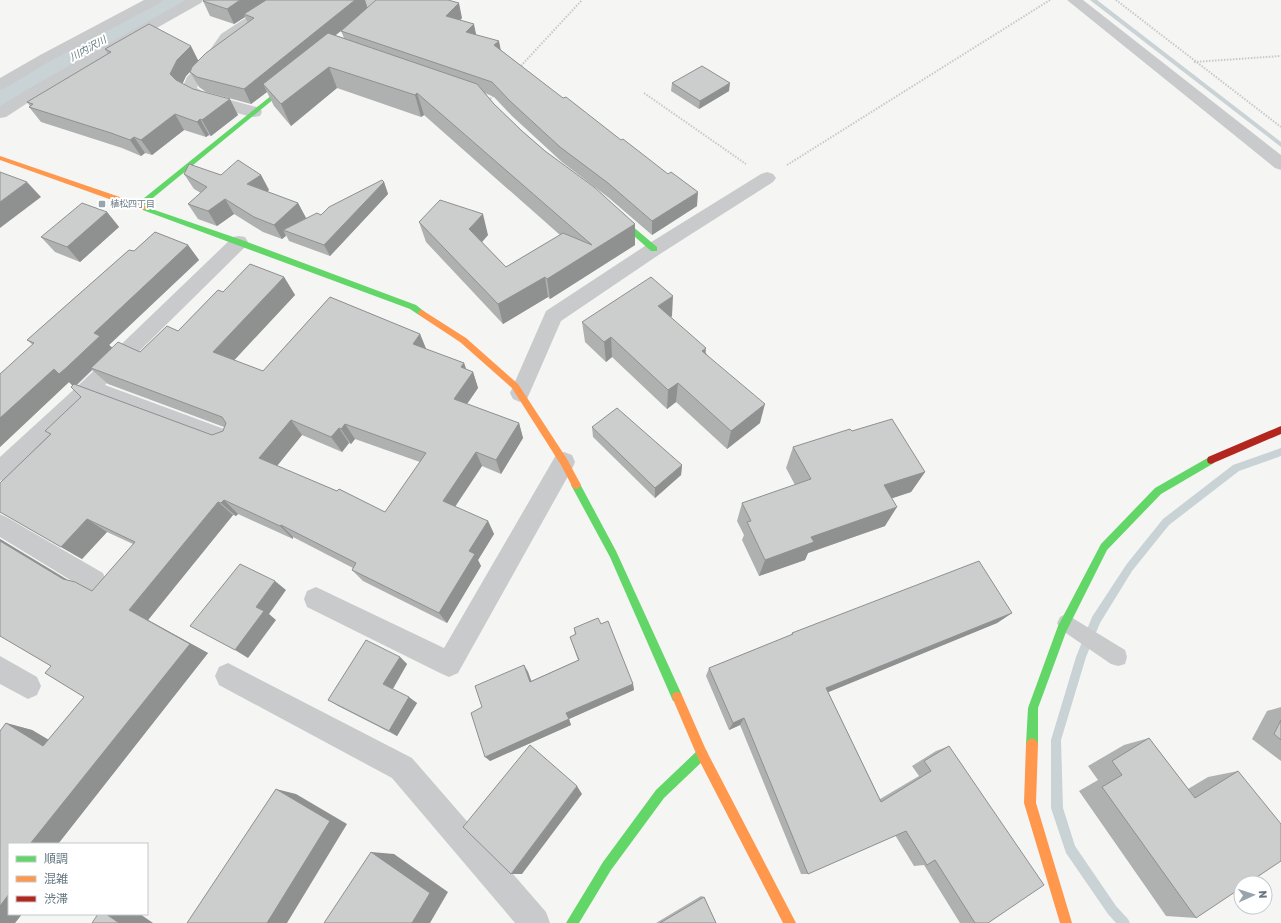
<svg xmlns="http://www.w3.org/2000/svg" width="1281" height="923" font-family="Rubik,'Noto Sans JP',sans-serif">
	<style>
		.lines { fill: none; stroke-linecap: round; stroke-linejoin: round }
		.stream { fill: #c9d2d4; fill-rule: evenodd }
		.river { fill: #c9d2d4; fill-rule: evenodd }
		.path { stroke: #c7c8c9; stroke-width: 2; stroke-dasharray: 1.5 1.5; stroke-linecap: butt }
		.lane { fill: #c9cacb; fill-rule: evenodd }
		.street { fill: #c9cacb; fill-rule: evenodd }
		.fast { fill: #63d668; fill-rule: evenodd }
		.slow { fill: #ff974d; fill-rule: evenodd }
		.jam { fill: #b3261e; fill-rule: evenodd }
		.wall { fill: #afb1b1; fill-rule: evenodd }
		.shaded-wall { fill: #8f9090 }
		.building { fill: #cccece; stroke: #8f9090; fill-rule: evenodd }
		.poi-dot { fill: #98a4ab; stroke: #fff; stroke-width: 1.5 }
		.labels { text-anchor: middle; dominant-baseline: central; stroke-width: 4; stroke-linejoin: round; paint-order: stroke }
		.far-poi-label { font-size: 9px; fill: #667883; stroke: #fff; text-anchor: start }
		.far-water-label { font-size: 10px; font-style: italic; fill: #62797f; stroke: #fff }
	</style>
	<rect width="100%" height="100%" fill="#f5f5f4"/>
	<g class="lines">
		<!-- stream -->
		<g class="stream">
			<polygon points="1090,0 1097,0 1281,142 1281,147"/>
			<polygon points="1281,448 1281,456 1239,471 1169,525 1132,571 1100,623 1086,657 1061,740 1063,808 1075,846 1116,906 1128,919 1130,923 1116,923 1108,914 1066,853 1051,808 1051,740 1076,657 1092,617 1126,565 1163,519 1233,465"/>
		</g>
		<!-- river -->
		<polygon class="river" points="150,0 193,0 188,7 108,51 14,105 0,109 0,81"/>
		<!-- path -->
		<g class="path">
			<polyline points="1116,0 1281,127"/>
			<polyline points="1194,62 1281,56"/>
			<polyline points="519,68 582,0"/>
			<polyline points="644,93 746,164"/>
			<polyline points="488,101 495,94"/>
			<polyline points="787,165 1050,0"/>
		</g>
		<!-- lane -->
		<polygon class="lane" points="1066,614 1125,650 1127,657 1125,664 1118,666 1111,664 1060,629 1057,623 1060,617"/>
		<!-- street -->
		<g class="street">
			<polygon points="144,0 162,0 160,3 52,60 5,88 0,90 0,78 42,54"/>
			<polygon points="186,0 203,0 201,3 52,87 6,117 0,118 0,106 42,81"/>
			<path d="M273 0H290L288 3 231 40 214 66 199 81 197 88 205 93 260 108 262 112 260 116 254 117 248 116C232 111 191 104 181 90L187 77 203 60 221 34Z"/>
			<polygon points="350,0 374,0 386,3 388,6 386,9 381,10 352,3"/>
			<polygon points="1067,0 1083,0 1281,155 1281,170 1275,168"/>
			<polygon points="767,172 773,174 776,178 773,182 660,254 561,321 527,399 520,402 513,399 510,393 546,311 648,244 761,174"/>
			<polygon points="239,236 245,237 248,242 245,247 105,385 235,433 238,439 235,445 227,448 92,398 8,478 0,481 0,457 82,382 233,237"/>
			<polygon points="564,452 572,455 575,462 572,469 458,673 449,677 440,673 307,607 304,599 307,591 316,587 444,648 556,455"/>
			<polygon points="0,514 8,518 103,573 106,581 103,589 94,592 85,589 0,537"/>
			<polygon points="0,656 37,677 41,686 37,695 28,699 0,684"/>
			<polygon points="228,663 412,758 546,912 550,923 515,923 392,778 219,685 215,676 219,667"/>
		</g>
		<!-- fast -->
		<g class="fast">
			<polygon points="292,79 297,80 143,206 242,240 416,305 426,313 425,315 419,315 410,309 140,209 134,209 133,207"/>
			<polygon points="612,209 657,247 657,251 651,251 609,214 609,210"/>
			<polygon points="1211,456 1214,457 1215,460 1214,463 1161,494 1107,550 1066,632 1038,708 1038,744 1036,748 1032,750 1028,748 1026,744 1028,708 1058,626 1101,544 1155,488"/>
			<polygon points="576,481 579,482 616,551 681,693 682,697 681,701 677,702 673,701 610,557 571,485 573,482"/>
			<polygon points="702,748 706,750 708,754 706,758 664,798 611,870 579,923 566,923 603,862 656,790 698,750"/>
		</g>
		<!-- slow -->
		<g class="slow">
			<polygon points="0,156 146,206 147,208 143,210 140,210 0,160"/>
			<polygon points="422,310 466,338 518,384 567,459 581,485 579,488 576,489 573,488 561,465 512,388 460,342 419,315 418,313 419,311"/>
			<polygon points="677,692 681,693 706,750 796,923 783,923 698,758 672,697 673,693"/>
			<polygon points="1032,738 1036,740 1038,744 1036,803 1072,923 1060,923 1024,803 1026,744 1028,740"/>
		</g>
		<!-- jam -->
		<polygon class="jam" points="1281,426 1281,434 1211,464 1208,463 1207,460 1208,457"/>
	</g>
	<!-- wall -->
	<g class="wall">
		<path d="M203 1 367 7 462 18 460 20 477 35 501 50 697 206 652 235 609 198 562 162 512 116 494 97 485 93 494 104 522 131 545 151 635 224V245L550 299 548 297 503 324 426 242 419 222 488 235 482 242 506 267 560 235 424 115 421 117 337 88 291 126 274 106 267 92 251 104 206 92 199 87 190 72 191 71 186 76 182 84 238 115 211 136 209 135 206 137 184 130 152 155 145 153 141 156 122 148 41 122 29 107 30 106 27 102 108 54 105 49 199 60 248 23 245 17 234 24 210 16ZM341 31 344 38 335 35Z"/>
		<polygon points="672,83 729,91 699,109 671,91"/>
		<polygon points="184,174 221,175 261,175 269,190 267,192 298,203 306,218 321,215 384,182 388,194 330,256 289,241 286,235 282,239 263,232 234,214 217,226 198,219 188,204 201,193 194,189"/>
		<polygon points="107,212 119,227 80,262 55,252 41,237"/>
		<path d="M155 232 188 245 199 260 109 345 112 348 118 342 140 352 167 326 178 331 218 290 223 292 250 264 284 277 295 295 234 360 263 371 330 297 420 334 426 349 464 363 466 369 473 372 478 388 467 404 519 423 523 438 501 474 482 466 455 507 488 521 494 534 478 560 481 566 447 623 363 581 352 570 353 568 293 537V539L238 514 236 516 233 515 148 620 208 653 58 844H9V914H22L15 923H0V731L6 723 32 730 48 740 84 697 45 673 51 666 0 636V539L68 580 75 582 93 591 133 544 107 532 82 559 0 512V483L50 434 45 431 81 397 71 387 73 386 69 382 0 447V374L33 345 27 340 129 250 134 251ZM92 370 108 384 224 427 223 431 212 435 77 385ZM302 435 342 452 349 443 351 444 355 439 420 462 385 512 339 489 337 491 277 466Z"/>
		<polygon points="672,316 671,317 706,353 760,423 727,449 676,402 667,409 612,357 606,362 585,342 582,322"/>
		<polygon points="592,427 682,465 681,475 655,498 593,437"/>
		<polygon points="852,431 925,472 911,492 892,498 885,526 808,553 805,560 759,576 742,540 744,535 737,521 742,503 795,485 786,468 793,447"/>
		<polygon points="1012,613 997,623 828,692 880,799 919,776 912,766 936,751 949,746 988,923 960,923 924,865 914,866 895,835 808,874 801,874 740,725 729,730 706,676 709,668 791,635 792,633"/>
		<polygon points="601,624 633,684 634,690 569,719 571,725 490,761 482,707 524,665 528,672 531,681 578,660 570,637 575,635 574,628"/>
		<polygon points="400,657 407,664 393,689 417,703 397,736 338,706 328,700"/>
		<polygon points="1281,707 1281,761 1252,739 1267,711"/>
		<polygon points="1149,738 1188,789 1208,777 1238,771 1196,918 1166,916 1079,791 1098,780 1088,766 1124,745"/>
		<polygon points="701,896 704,897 716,923 656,923"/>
	</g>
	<!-- shaded-wall -->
	<g class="shaded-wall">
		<polygon points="240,0 270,0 244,14 245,17 234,24 227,9"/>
		<polygon points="355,0 365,0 368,9 268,90 263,84 267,92 251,104 244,89"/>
		<polygon points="459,3 462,18 449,31 446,16"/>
		<polygon points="474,24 477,39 466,32"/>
		<polygon points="499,41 502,56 494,45"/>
		<polygon points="191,46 199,62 186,76 180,89 170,74 177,60"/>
		<polygon points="329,67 337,88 291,126 281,104"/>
		<polygon points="730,83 729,91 699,109 700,101"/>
		<polygon points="417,93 424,115 421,117 415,95"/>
		<polygon points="230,99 238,115 211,136 202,120"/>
		<polygon points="175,114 184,130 152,155 141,140"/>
		<polygon points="200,119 209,135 206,137 197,122"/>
		<polygon points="134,137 145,153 141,156 130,140"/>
		<polygon points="261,175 269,190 255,200 247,184"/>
		<polygon points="27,182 41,197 0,228 0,202"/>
		<polygon points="384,182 388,194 330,256 324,245"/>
		<polygon points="698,192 697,206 652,235 652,221"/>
		<polygon points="225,199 234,214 217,226 208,211"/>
		<polygon points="298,203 306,218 283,230 286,236 282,239 274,225"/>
		<polygon points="107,212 119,227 80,262 67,247"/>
		<polygon points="483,214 488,235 475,250 469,229"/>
		<polygon points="635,224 635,245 550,299 547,279"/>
		<polygon points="188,245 199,260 109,345 114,349 91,368 92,370 74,387 69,382 0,447 0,418"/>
		<polygon points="284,277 295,295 227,368 213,352"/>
		<polygon points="545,277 548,297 503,324 498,304"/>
		<polygon points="673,296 672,316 657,326 658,306"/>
		<polygon points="420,334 427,351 413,344"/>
		<polygon points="611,337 612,357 606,362 604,342"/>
		<polygon points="706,348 704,368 702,351"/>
		<polygon points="464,363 469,377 473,372 478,388 460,414 454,399 461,367"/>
		<polygon points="678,383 676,402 667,409 668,390"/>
		<polygon points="765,404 760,423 727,449 731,431"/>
		<polygon points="291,420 302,435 272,472 259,458"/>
		<polygon points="519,423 523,438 501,474 496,460"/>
		<polygon points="345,424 355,439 351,444 341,429"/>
		<polygon points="339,428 349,443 342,452 331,437"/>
		<polygon points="476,452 482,466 450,514 443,501"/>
		<polygon points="682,465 681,475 655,498 655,488"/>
		<polygon points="925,472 911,492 872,505 884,485"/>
		<polygon points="224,500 238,514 236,516 221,503"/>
		<polygon points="218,502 233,515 148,620 208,653 58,844 30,844 129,610"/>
		<polygon points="897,507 885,526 808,553 805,560 759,576 765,560 811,537"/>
		<polygon points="87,519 107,532 82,559 61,547"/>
		<polygon points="488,521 494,534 478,560 481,566 447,623 439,613 469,551"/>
		<polygon points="281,525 293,537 293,539 280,526"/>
		<polygon points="0,539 84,590 63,579 0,541"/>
		<polygon points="275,581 286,590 269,614 276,620 248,658 235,650 256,607"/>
		<polygon points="1012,613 997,623 819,696 826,688"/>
		<polygon points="400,657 407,664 392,690 383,684"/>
		<polygon points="524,665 528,672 534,688 530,682"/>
		<polygon points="633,684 634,690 569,719 571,725 490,761 485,757 566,713"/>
		<polygon points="409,697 417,703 397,736 389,731"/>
		<polygon points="744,718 740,725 729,730 733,723"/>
		<polygon points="6,723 32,730 68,751 43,746"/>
		<polygon points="577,786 582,794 522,874 511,874"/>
		<polygon points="276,789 296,794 347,824 287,923 267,923"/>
		<polygon points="371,852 394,854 448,892 430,923 412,923"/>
		<polygon points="9,894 9,914 22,914 15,923 0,923 0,906"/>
		<polygon points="106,914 140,914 153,923 119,923"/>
	</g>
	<!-- building -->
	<g class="building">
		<polygon points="204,0 240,0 227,9 203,1"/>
		<polygon points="266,0 355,0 244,89 197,77 190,72 192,67 206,53 254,18 244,14"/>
		<polygon points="376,0 448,0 459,3 446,16 474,24 466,32 499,41 494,45 563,98 566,97 621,140 623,139 668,174 671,172 698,192 652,221 608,183 560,147 510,101 492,82 341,31"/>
		<polygon points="149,24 191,46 177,60 170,74 176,80 193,89 230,99 202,120 200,119 197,122 175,114 141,140 134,137 130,140 111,133 29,107 33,104 27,102 111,52 105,49"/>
		<polygon points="328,33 477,84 494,104 522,131 545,151 594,187 635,224 547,279 545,277 498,304 419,222 440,200 483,214 469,229 506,267 563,233 592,245 417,93 415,95 329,67 281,104 263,84"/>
		<polygon points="702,66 730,83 700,101 672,83"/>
		<polygon points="238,160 261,175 247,184 298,203 274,225 254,217 225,199 208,211 188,204 207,187 184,174 189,164 221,175"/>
		<polygon points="0,172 27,182 0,202"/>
		<polygon points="382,180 384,182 324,245 283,230 317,213 321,215 329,207"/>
		<polygon points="82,203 107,212 67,247 41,237"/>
		<polygon points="155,232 188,245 94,333 100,336 66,368 59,374 54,369 0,418 0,374 34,343 27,340 129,250 134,251"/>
		<path d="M250 264 284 277 213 352 263 371 330 297 420 334 413 344 464 363 461 367 473 372 454 399 519 423 496 460 476 452 443 501 488 521 469 551 475 554 439 613 352 570 356 563 281 525 280 526 224 500 221 503 218 502 129 610 190 644 30 844H9V894L0 906V731L6 723 43 746 84 697 45 673 51 666 0 636V541L63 579 75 582 92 591 135 542 87 519 61 547 0 512V483L51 434 45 431 81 397 71 387 74 384 212 435 223 431 226 423 222 417 91 368 118 342 140 352 167 326 178 331 218 290 223 292ZM291 420 331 437 339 428 341 429 345 424 426 453 385 512 339 489 337 491 259 458Z"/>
		<polygon points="651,277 673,296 658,306 706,348 702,351 765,404 731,431 678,383 668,390 611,337 604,342 582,322"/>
		<polygon points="617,408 682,465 655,488 592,427"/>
		<polygon points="892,419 925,472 884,485 897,507 811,537 814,542 765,560 747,522 751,521 742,503 811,479 793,447 850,429 852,431"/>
		<polygon points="979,561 1012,613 826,688 881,802 931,771 924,761 949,746 1044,885 988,923 975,923 935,860 927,865 906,831 808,874 744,718 733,723 709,668 793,634 792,633"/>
		<polygon points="240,564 275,581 256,607 264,611 235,650 190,626"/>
		<polygon points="598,618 601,624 608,621 633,684 566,713 569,719 485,757 471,713 482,707 475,686 524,665 530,682 579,660 570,637 576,634 574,628"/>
		<polygon points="366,640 400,657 383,684 409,697 389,731 328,700"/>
		<polygon points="1281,720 1281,740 1274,734"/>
		<polygon points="1149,738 1195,798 1238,771 1281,824 1281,861 1248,883 1241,883 1241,888 1196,918 1102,787 1122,775 1112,761"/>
		<polygon points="530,745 577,786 511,874 463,827"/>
		<polygon points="276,789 330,821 267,923 187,923"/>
		<polygon points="371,852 430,893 412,923 324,923"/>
		<polygon points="704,897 716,923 660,923"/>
		<polygon points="98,914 106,914 119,923 92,923"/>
	</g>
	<!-- markers -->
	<rect class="poi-dot" x="98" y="200" width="8" height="8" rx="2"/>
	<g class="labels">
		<!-- far-poi labels -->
		<g class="far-poi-label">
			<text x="110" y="204">植松四丁目</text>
		</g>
		<!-- far-water labels -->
		<g class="far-water-label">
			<text transform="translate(88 49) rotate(-29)">川内沢川</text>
		</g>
	</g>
	<!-- legend -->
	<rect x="8" y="843" width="140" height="72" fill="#ffffff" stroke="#c2c9cd"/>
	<rect x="16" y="856" width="20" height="6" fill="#63d668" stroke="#c2c9cd"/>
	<text x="44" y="863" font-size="12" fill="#667883">順調</text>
	<rect x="16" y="876" width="20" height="6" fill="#ff974d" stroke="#c2c9cd"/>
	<text x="44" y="883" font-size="12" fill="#667883">混雑</text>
	<rect x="16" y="896" width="20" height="6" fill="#b3261e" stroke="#c2c9cd"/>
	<text x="44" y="903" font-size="12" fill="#667883">渋滞</text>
	<!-- north arrow -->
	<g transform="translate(1253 895) rotate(87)"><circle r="19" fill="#ffffff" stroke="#c2c9cd"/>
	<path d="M0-3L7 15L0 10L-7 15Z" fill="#98a4ab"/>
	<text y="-6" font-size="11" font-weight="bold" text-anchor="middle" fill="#667883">N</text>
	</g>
</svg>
